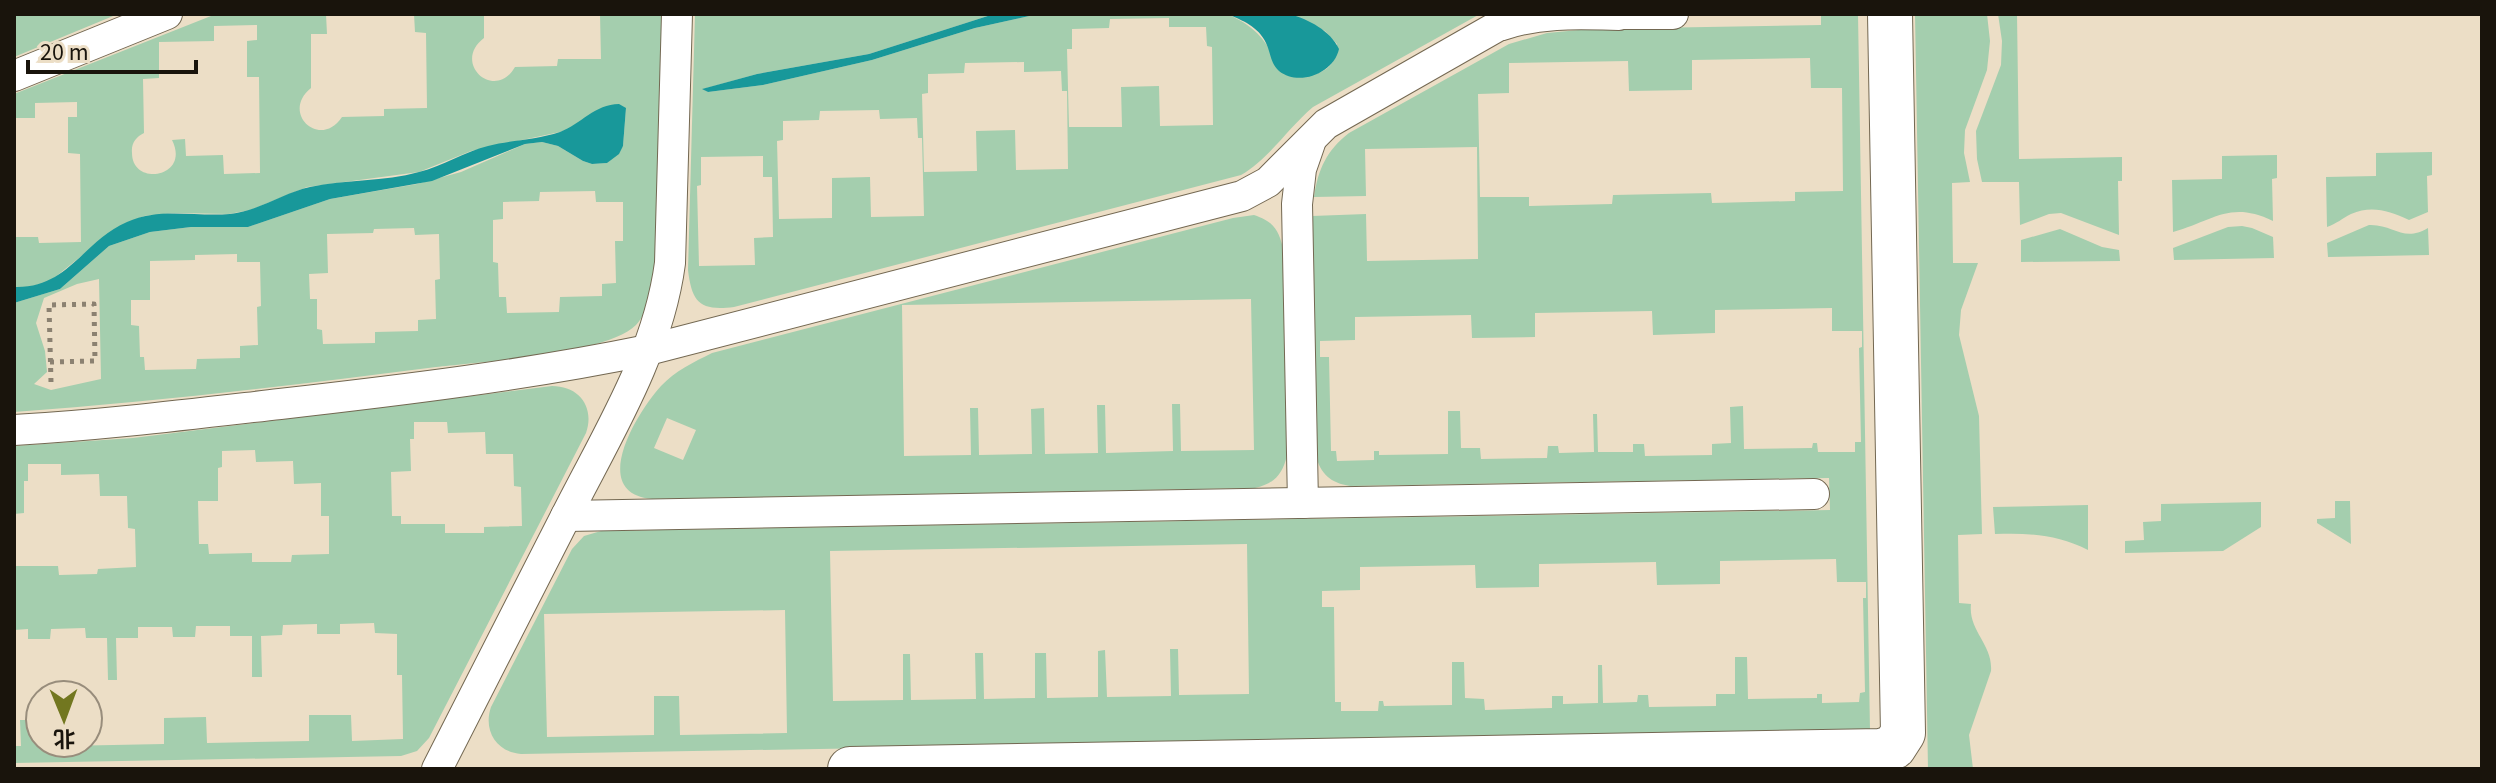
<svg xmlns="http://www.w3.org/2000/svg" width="2496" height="783" font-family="'Source Sans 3','Noto Sans SC',sans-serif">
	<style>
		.green { fill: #a4ceae; fill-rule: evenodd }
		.water { fill: #18989a }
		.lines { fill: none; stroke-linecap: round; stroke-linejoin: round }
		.service-casing { stroke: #736852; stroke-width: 32 }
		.minor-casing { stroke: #736852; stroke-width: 46 }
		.path { stroke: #8b8171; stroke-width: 5; stroke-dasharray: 4 6; stroke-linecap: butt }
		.service { stroke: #fff; stroke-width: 30 }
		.minor { stroke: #fff; stroke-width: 44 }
	</style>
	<rect width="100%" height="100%" fill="#ecdec6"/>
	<!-- green -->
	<g class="green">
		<polygon points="45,14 118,14 14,57 14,15"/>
		<path d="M216 14H326L327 34H311V88C280 113 320 150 342 117L384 116V109L427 108 426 33 415 32 414 14H484V38C451 63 495 102 515 67L557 66 558 59H601L600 14H662L655 263C652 284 651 309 636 325 608 354 478 362 436 367 295 385 155 402 14 412V303L60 289 109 246 150 232 191 227H248L330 199 417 184 461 172 525 144 542 142 558 146 583 161 592 164 607 163 623 146 626 108 560 132 471 151 419 172 307 187 250 210 229 214 173 213 144 216 115 229 49 282 29 287H14V237H38L39 243 81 242 80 154 68 153V117H77V102L35 103V118H14V94ZM257 25V40L247 41V77H259L260 173 224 174 223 155 186 156 185 139 172 140C191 178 132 187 132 153 131 143 136 137 144 133L143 79 159 78V42L214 41V26ZM595 191 596 202H623V241H615L616 283 602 284V296L560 297 559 312 507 313 506 297H499L498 263 493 262V220L503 219V202L539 201 540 192ZM414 228 415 235 439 234 440 279 435 280 436 319 418 320V331L375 332V343L323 344 322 330 317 329V299H310L309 274 328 273 327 234 373 233 374 229ZM237 254V262H260L261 306 257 307 258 345 240 346V358L197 359 196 369 145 370 144 357H140L139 326 131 325V300H150V261L195 260V255ZM99 279 101 379 51 390 34 384 47 372 45 351 36 323 44 298 77 284Z"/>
		<path d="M695 14H994L869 54 757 74 703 89 708 92 763 85 872 60 975 28 1038 14H1227C1261 29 1266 43 1284 74 1308 80 1338 74 1337 44L1325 31 1290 14H1480L1313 107C1288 128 1270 158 1241 175L734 307C700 311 692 303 688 270ZM1169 18V27H1206L1207 46 1212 47 1213 125 1160 126 1159 86 1121 87 1122 127H1069L1067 49H1072V29L1109 28 1110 19ZM1024 62V72L1061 71 1062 91H1067L1068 169 1016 170 1015 130 976 131 977 171 924 172 922 94 928 93V74L964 73 965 63ZM879 110 880 119 917 118 918 138H922L924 216 871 217 870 177 832 178V218L779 219 777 141 783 140V121L819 120 820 111ZM763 156V177H772L773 237 754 238 755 265 699 266 697 186 701 185V157Z"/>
		<path d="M1821 14H1858L1870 731 521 754C496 752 483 730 491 707L572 549 584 536 601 531 1830 510 1829 478 1350 486C1331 483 1320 474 1316 455L1312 216 1366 214 1367 261 1478 259 1477 147 1365 149 1366 196 1314 197C1318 169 1327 150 1349 133L1509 44 1547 33 1589 29 1821 25ZM1810 58 1811 88H1842L1843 191 1795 192V201L1712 203 1711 193 1613 195 1612 204 1529 206V197H1480L1478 94 1509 93V63L1628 61 1629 91 1692 90V60ZM1832 308V331H1862V347L1859 348 1861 442H1855V452H1818L1817 443H1813L1812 448 1744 449 1743 406 1730 407 1731 443 1712 444V455L1645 456 1644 444H1633V452H1598L1597 414H1593L1594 452 1559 453 1558 446H1548L1547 458 1481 459 1480 448H1461L1460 411H1448V454L1379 455V451H1374V460L1337 461 1336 451H1331L1329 357H1320V341L1355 340V317L1471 315 1472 338 1535 337V313L1652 311 1653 335 1715 333V310ZM1247 544 1249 694 1179 695 1178 649H1170L1171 696 1107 697 1105 650 1098 651V697L1047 698 1046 653H1035V698L984 699 983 653H975L976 699 911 700 910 654H903V700L833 701 830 551ZM1836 559 1837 582H1866V598H1863L1865 692 1860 693 1859 702 1822 703V694H1817V698L1748 699 1747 657H1735V694H1716V706L1649 707 1648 695H1638L1637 702 1603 703 1602 665H1598V703L1563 704V696H1552V708L1485 710 1484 699 1465 698 1464 662H1452V705L1384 706 1383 701H1379L1378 711H1341V702H1335L1334 607H1322V591L1360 590V567L1475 565 1476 588 1539 587V564L1656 562 1657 585 1720 584V561ZM785 610 787 733 680 735 679 696H654V735L547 737 544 614Z"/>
		<path d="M1915 14H1987L1990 41 1987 70 1965 130 1964 153 1970 182 1952 183 1953 263H1978L1961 310 1959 335 1979 416 1982 534 1958 535 1959 603 1971 604C1968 631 1993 644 1991 671L1969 735 1973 769H1928Z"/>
		<polygon points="1998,14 2017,14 2019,159 2122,157 2122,181 2118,181 2119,235 2061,213 2049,214 2020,225 2019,182 1982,182 1977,159 1976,131 2001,65 2002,41"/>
		<path d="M2432 152V175L2427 176 2428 212 2409 220C2389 211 2372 205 2351 214 2343 218 2336 224 2327 227L2326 177 2376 176V153Z"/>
		<path d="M2277 155V178L2272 179 2273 221C2230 200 2213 221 2173 232L2172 180 2222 179V156Z"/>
		<path d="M1254 215C1275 222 1279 231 1284 252L1287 455C1283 474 1274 484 1255 488L652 499C587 493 638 411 661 386 675 371 694 362 712 353L1233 218ZM1251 299 1254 450 1181 451 1180 404H1172L1173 451 1106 453 1105 405H1097L1098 453 1045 454 1044 408 1031 409 1032 454 979 455 978 408H970L971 455 904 456 902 305ZM667 418 696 430 683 460 654 448Z"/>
		<path d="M2369 225C2394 224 2403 243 2428 228L2429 255 2328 257 2327 243Z"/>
		<polygon points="2242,226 2252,228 2273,237 2274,258 2174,260 2173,248 2228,227"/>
		<polygon points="2060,229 2102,247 2119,250 2120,261 2021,262 2021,240"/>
		<path d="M552 386C579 386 595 407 586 433L429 738 417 751 401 756 14 763V746H21L20 720H40V743H62V746L164 744V718L206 717 207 743 309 741V715H351L352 741 403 739 402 675H397V634L375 633 374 623 340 624V634H317V624L283 625 282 635 261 636 262 677H252V636H230V626H196L195 637H173L172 627H138V638H116L117 680H108L107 638H86L85 628 51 629 50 639H28V629L14 630V558L15 566H58L59 575 97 574 98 569 136 567 135 529 128 528 127 496H100L99 474 61 475V464H28V481H24V513L14 514V446L133 438ZM414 422H447L448 433 485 432 486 454H513L514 486 521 487 522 526 484 527V533H445V524H401V516H392L391 472 411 471 410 439H414ZM255 450 256 462 293 461 294 484 321 483V516H329V554L292 555 291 562H252V553L209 554 208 544H199L198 501H218V468L222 467V451Z"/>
		<polygon points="2335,501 2350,501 2351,544 2317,523 2317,519 2335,518"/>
		<polygon points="2261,502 2261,527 2223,551 2125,553 2125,541 2144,540 2143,522 2161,521 2161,504"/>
		<path d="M2088 505V550C2057 534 2029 533 1995 534L1993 507Z"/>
	</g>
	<!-- water -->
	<g class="water">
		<polygon points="994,14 1038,14 975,28 872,60 763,85 708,92 702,89 757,74 869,54"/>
		<path d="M1227 14H1290C1309 20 1330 30 1339 49 1334 73 1299 87 1279 71 1270 63 1271 53 1266 43 1259 27 1242 20 1227 14Z"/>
		<path d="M619 104 626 108 623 146 619 154 607 163 592 164 583 161 558 146 542 142 525 144 432 181 330 199 248 227H191L150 232 109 246 60 289 14 303V287C68 289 83 241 127 222 160 207 195 217 230 214 258 211 283 193 310 187 346 179 384 182 419 172 443 166 464 152 488 146 511 140 536 140 560 132 581 124 595 104 619 104Z"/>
	</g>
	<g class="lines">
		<!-- service casing -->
		<g class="service-casing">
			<g id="service">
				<polyline points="1614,14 1673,14"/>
				<path d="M1502 25C1540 12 1579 14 1619 15"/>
				<polyline points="14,76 167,14"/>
				<path d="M14 430C103 425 192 414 280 404 403 390 527 375 648 350L1242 196 1268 182 1326 124 1519 14"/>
				<polyline points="1303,503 1297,204 1301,169 1310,143"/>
				<polyline points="566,516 1814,494"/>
				<path d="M437 769C480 684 523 599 567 514 608 433 658 354 670 263L677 14"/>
			</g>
		</g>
		<!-- minor casing -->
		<g class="minor-casing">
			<polyline id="minor" points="850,769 1881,751 1894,747 1903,733 1890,14"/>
		</g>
		<!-- path -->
		<polyline class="path" points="50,362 95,361 94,304 49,305 51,382"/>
		<!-- service -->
		<use href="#service" class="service"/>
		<!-- minor -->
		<use href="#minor" class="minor"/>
	</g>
	<!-- border -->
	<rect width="2496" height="783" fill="none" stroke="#19140c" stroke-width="32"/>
	<!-- north arrow -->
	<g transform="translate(64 719) rotate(179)"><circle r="38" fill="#ecdec6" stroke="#988d7c" stroke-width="2"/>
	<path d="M0-6L14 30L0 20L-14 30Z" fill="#727720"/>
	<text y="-12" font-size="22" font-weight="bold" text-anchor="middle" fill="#19140c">北</text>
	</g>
	<!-- scale -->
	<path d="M28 60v12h168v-12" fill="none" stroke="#19140c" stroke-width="4"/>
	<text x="40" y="60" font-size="24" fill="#19140c" stroke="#ecdec6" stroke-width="6" paint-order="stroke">20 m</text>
</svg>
